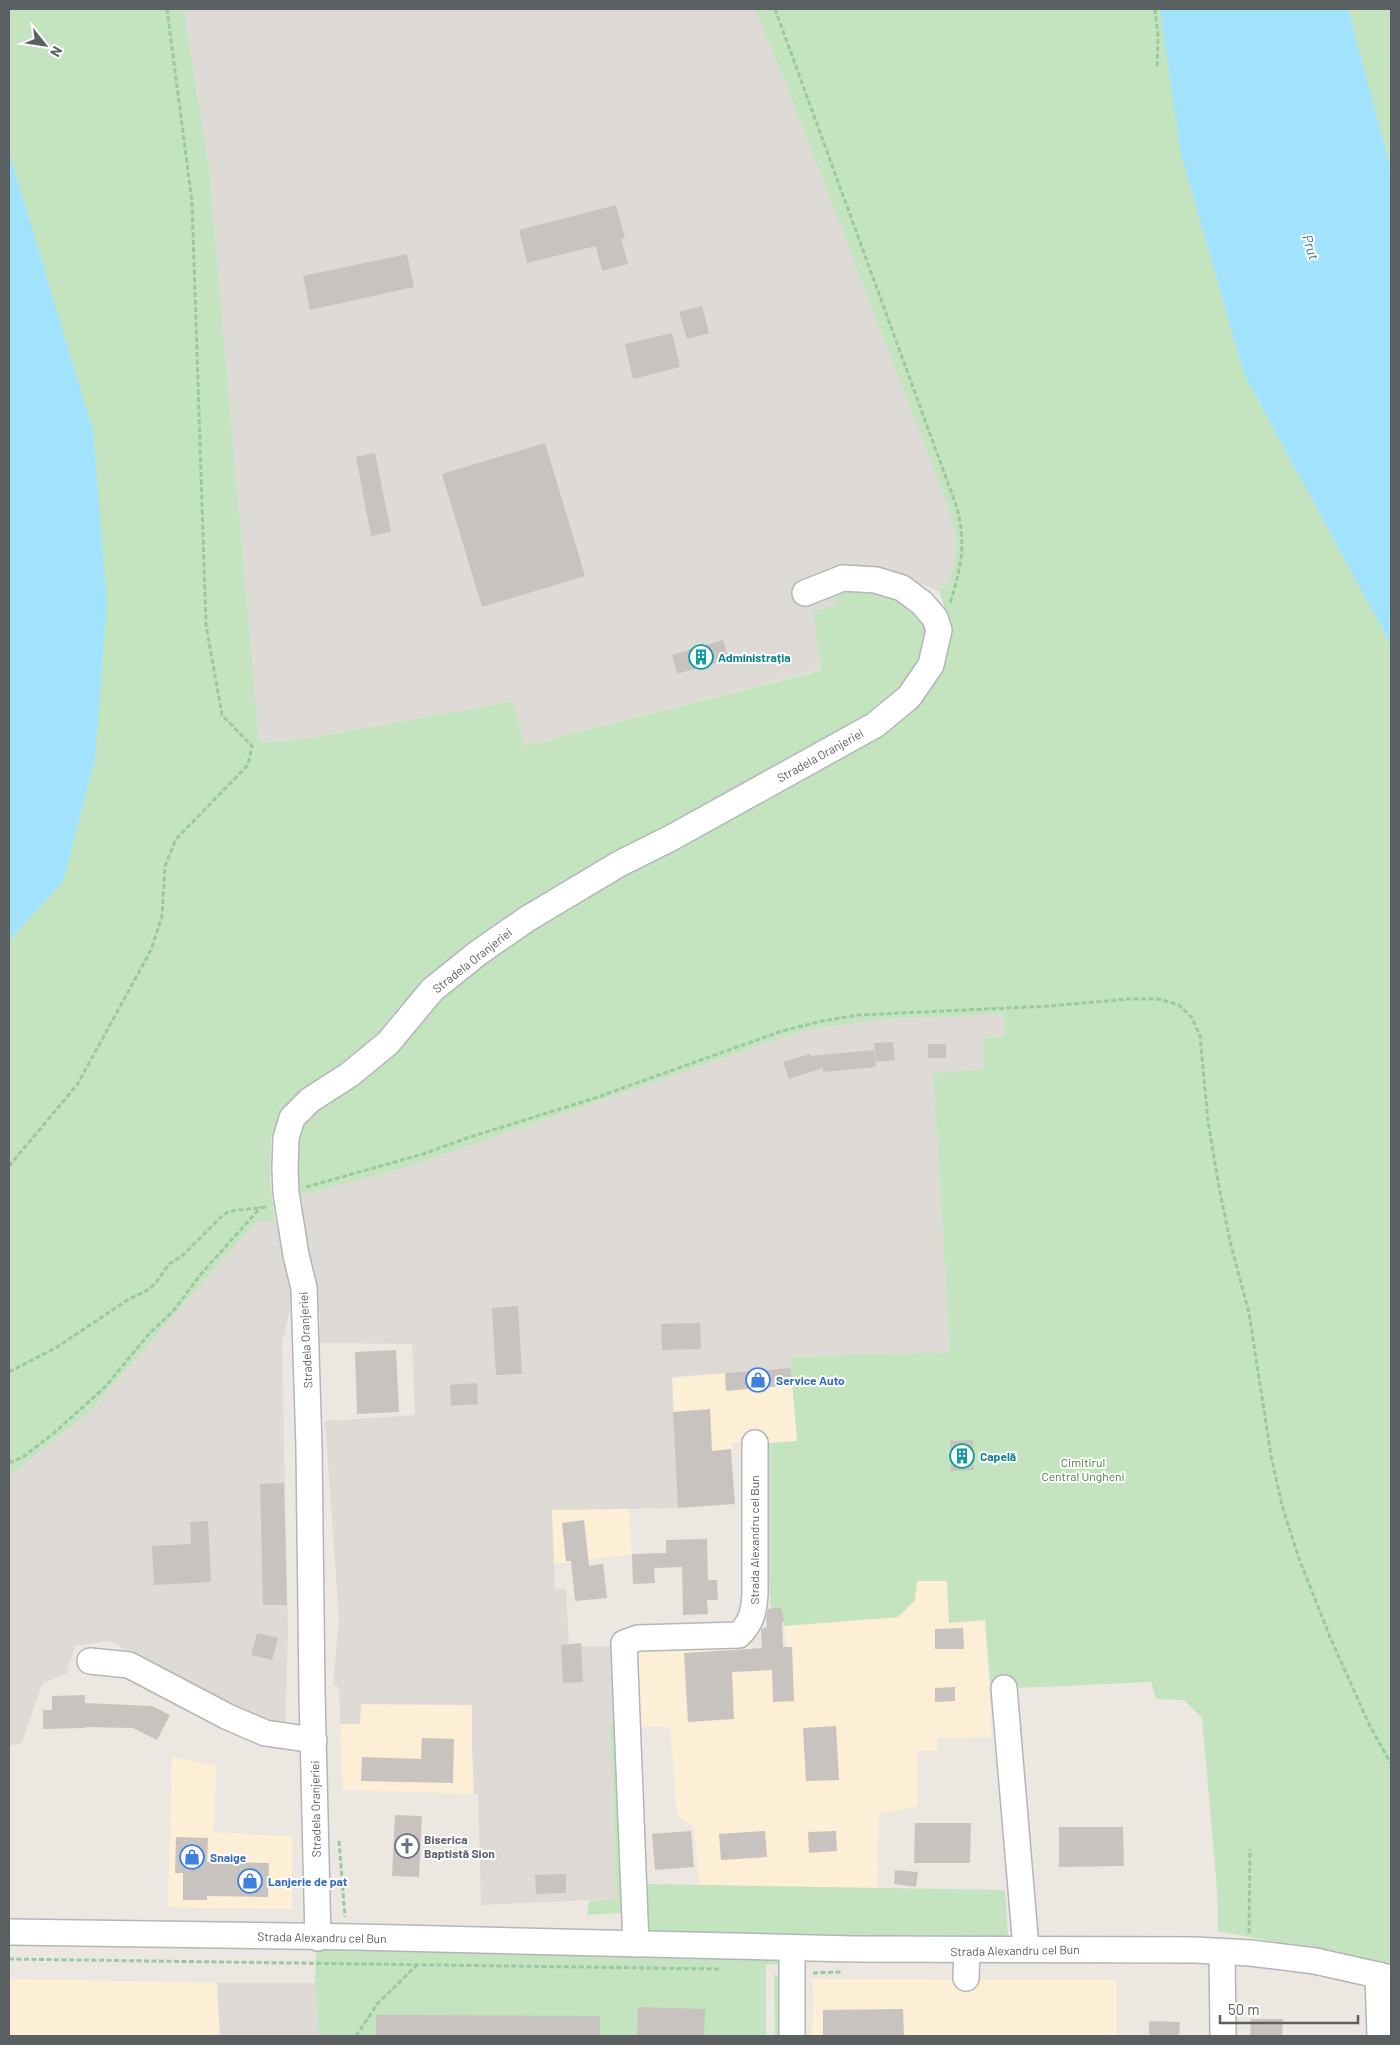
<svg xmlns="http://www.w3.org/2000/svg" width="1400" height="2045" font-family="Barlow,sans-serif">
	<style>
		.commercial { fill: #fdeed6 }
		.industrial { fill: #dedad6 }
		.green { fill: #c3e4be }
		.water { fill: #a1e3fd }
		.building { fill: #c8c3be }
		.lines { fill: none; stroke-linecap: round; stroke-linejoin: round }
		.minor-casing { stroke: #b2b5b9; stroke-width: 28 }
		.path { stroke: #9ac9a0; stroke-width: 3; stroke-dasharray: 5 2.5; stroke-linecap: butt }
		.minor { stroke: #fff; stroke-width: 25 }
		.labels { text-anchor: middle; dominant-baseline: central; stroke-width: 4; stroke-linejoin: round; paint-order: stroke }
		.culture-label { font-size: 12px; font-weight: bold; fill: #0d838f; stroke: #fff; text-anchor: start }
		.street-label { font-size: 12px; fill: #5a5f62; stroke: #fff }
		.shop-label { font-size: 12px; font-weight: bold; fill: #366cbe; stroke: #fff; text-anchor: start }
		.park-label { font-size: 12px; fill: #3f8437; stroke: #fff }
		.worship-label { font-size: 12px; font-weight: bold; fill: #5b616d; stroke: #fff; text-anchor: start }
		.water-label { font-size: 14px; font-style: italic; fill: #3a799c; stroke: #fff }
	</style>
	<rect width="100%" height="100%" fill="#ece8e1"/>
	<!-- commercial -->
	<g class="commercial">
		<polygon points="791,1368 797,1441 760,1444 747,1442 732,1443 735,1504 678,1508 672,1378"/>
		<polygon points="629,1508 632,1554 554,1564 551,1510"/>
		<polygon points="917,1581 947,1581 985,1620 992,1737 938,1738 937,1751 918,1751 918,1806 879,1814 877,1888 699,1885 694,1827 677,1815 670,1727 637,1727 632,1647 747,1643 753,1649 787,1647 784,1626 898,1617"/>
		<polygon points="360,1704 472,1705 474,1794 343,1790 340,1724 360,1724"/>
		<polygon points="172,1757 216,1766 214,1832 292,1837 292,1909 168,1907"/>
		<polygon points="9,1979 217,1983 220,2036 9,2036"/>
		<polygon points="813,1979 1117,1980 1117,2036 812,2036"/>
	</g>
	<!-- industrial -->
	<g class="industrial">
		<polygon points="184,9 755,9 786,84 944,496 956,534 955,558 950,582 939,591 878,566 831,567 836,605 818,633 815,634 822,669 523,746 513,701 306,739 259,742 209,168"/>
		<polygon points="1003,1014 1005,1036 983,1038 983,1069 933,1073 950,1352 790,1357 791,1368 672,1377 678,1508 552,1510 555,1589 566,1589 569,1646 615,1646 619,1720 610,1725 617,1899 481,1905 478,1794 474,1794 472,1748 472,1705 361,1704 360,1724 340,1724 339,1687 333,1686 339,1619 325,1421 415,1415 412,1344 320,1343 320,1316 295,1197 410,1166 805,1030 889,1019"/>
		<polygon points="285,1220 296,1287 282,1343 288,1631 285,1726 264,1724 109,1641 75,1646 67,1673 42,1684 22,1743 9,1746 9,1476 89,1412 257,1221 275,1222"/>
		<polygon points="217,1983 315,1983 319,2036 220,2036"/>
	</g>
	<!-- green -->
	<g class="green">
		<polygon points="9,9 184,9 209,168 259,742 306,739 513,701 524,746 822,670 815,634 818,633 812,612 836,605 834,590 891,589 926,615 927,655 881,714 629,853 374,1047 296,1097 271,1138 270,1181 275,1222 257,1221 89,1412 9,1476 9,940 63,882 95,759 93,431 9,152"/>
		<polygon points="755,9 1160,9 1184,164 1244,374 1391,645 1391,1963 1218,1931 1217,1889 1202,1718 1184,1700 1156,1699 1151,1682 991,1689 985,1620 949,1623 947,1581 917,1581 915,1600 898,1617 784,1626 781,1607 771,1609 760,1444 797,1441 790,1357 950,1352 933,1073 983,1069 983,1038 1005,1036 1003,1014 889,1019 805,1030 410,1166 295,1197 295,1143 305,1117 446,989 528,929 886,727 944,660 952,630 939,591 950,582 955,558 956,534 944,496 786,84"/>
		<polygon points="1348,9 1391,9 1391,169"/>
		<polygon points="619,1720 622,1913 587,1915 589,1901 617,1899 610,1725"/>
		<polygon points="646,1884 1005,1890 1008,1937 643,1934"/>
		<polygon points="316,1948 782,1953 783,1964 766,1965 766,2036 319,2036 315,1983"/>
		<polygon points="774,1974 781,1978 784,2036 775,2036"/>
	</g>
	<!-- water -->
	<g class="water">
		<polygon points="1160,9 1348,9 1391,169 1391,645 1244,374 1181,154"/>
		<polygon points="9,152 93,431 107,602 95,759 63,882 9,940"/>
	</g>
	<!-- building -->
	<g class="building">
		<polygon points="616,205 625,238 621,239 628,264 602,271 596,246 527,263 519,230"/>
		<polygon points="407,254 414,287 310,310 303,276"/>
		<polygon points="702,306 709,333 687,339 679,312"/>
		<polygon points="672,333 680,367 633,379 625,344"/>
		<polygon points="545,443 585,576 482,607 442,474"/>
		<polygon points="375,453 391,532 371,536 356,457"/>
		<polygon points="723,640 729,659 677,674 672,655"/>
		<polygon points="893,1042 895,1060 876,1062 874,1043"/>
		<rect x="928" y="1044" width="18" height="14"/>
		<polygon points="874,1050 876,1067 823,1072 823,1068 789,1079 783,1062 810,1054 811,1056"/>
		<polygon points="518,1306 522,1374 496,1375 492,1308"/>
		<polygon points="700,1323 701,1349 662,1350 661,1324"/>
		<polygon points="396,1350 399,1412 357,1414 355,1352"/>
		<polygon points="791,1368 792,1385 726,1391 725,1373"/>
		<polygon points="477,1383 478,1404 451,1406 450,1385"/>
		<polygon points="710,1409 712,1451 731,1449 735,1504 678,1508 673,1412"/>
		<polygon points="973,1440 974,1470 951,1471 950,1441"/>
		<polygon points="284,1483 287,1605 263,1605 260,1484"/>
		<polygon points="584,1520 589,1566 603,1564 607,1598 575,1601 571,1561 566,1561 562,1523"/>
		<polygon points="208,1521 211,1582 154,1585 152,1546 191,1544 190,1522"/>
		<polygon points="707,1539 708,1580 717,1580 718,1600 707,1600 708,1614 683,1615 682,1567 654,1568 655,1583 633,1584 632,1554 666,1553 666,1540"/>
		<polygon points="781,1607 784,1621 782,1622 783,1647 792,1647 794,1701 773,1702 772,1670 732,1672 734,1719 688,1722 684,1653 762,1648 761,1629 767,1627 766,1618 768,1609"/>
		<polygon points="963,1628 964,1649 935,1649 935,1629"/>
		<polygon points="257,1633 278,1638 272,1660 251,1655"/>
		<polygon points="581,1643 583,1682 563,1683 561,1645"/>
		<polygon points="955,1687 955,1701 935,1702 935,1688"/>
		<polygon points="85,1695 85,1703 152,1706 170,1715 157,1740 133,1728 85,1727 85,1728 43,1729 43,1710 52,1710 52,1696"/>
		<polygon points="836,1726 839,1780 806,1781 803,1728"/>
		<polygon points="422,1738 454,1739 453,1783 361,1781 362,1757 421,1759"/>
		<polygon points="395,1815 422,1816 419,1877 392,1876"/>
		<polygon points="915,1823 971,1823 970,1863 914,1863"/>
		<polygon points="1059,1827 1123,1827 1124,1866 1059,1867"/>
		<polygon points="691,1831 694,1867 655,1870 652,1834"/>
		<polygon points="765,1831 767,1857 721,1860 719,1834"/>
		<polygon points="836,1831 837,1851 809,1853 808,1832"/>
		<polygon points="176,1837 208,1838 207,1862 269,1863 268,1897 207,1896 207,1900 183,1900 183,1873 175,1873"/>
		<polygon points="895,1870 918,1872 916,1887 894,1884"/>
		<polygon points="566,1874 566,1893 536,1894 535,1875"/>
		<polygon points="638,2007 705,2009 704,2036 637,2036"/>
		<polygon points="903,2009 904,2036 823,2036 823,2010"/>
		<polygon points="376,2015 600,2016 600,2036 376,2036"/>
		<polygon points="1251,2019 1283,2019 1282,2036 1250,2036"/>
		<polygon points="1149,2021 1180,2022 1179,2036 1149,2036"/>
	</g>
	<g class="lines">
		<!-- minor casing -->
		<g class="minor-casing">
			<g id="minor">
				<polyline points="90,1661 129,1665 228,1717 265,1733 314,1740"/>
				<polyline points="1004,1688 1026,1948"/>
				<polyline points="9,1932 357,1937 852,1949 1195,1950 1250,1953 1315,1961 1391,1978"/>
				<polyline points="318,1938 312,1694 309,1447 304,1288 296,1255 286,1193 285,1169 286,1138 292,1118 310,1100 349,1075 388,1043 432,990 478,953 527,919 619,864 671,838 875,725 909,697 931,665 939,630 935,618 922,603 902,588 876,580 843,578 805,593"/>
				<path d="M636 1944 624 1643 638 1638 739 1635C751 1623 754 1612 755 1594V1443"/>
				<polyline points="792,1948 792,2036"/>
				<polyline points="1222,1953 1223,2036"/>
				<polyline points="1378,1975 1380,2036"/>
				<polyline points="966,1978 967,1951"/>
			</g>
		</g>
		<!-- path -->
		<g class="path">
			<path d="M775 9 956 505C967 542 961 568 950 604"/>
			<polyline points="1155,9 1158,36 1157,67"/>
			<polyline points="9,1166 77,1085 151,950 162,916 165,866 176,839 248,765 252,746 222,715 206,625 192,202 167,9"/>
			<polyline points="306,1187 423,1154 470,1137 592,1099 782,1031 822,1021 858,1015 1050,1006 1128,999 1158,999 1179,1005 1192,1018 1200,1036 1208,1121 1219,1187 1230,1241 1249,1313 1271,1456 1282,1505 1298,1556 1330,1637 1369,1724 1391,1764"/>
			<polyline points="9,1372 57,1347 129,1299 146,1291 155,1284 169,1264 182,1256 223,1215 230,1211 268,1207"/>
			<polyline points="9,1463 23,1457 54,1433 106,1386 148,1335 174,1310 201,1274 261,1207"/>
			<polyline points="339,1841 345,1917"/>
			<polyline points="1249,1933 1250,1849"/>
			<polyline points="9,1959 722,1969"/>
			<polyline points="813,1973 842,1972"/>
			<polyline points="356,2036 378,2003 417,1965"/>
		</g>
		<!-- minor -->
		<use href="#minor" class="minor"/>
	</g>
	<!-- icons -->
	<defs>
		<g id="building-ring" transform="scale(1.25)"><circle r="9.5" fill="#fff" stroke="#0f9aa8" stroke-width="1.5"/><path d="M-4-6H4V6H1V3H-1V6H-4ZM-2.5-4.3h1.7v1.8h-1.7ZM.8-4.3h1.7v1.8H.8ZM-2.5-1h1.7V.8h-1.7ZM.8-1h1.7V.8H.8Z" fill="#0f9aa8"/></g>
		<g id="shop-ring" transform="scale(1.25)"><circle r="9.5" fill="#fff" stroke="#3f7fe0" stroke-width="1.5"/><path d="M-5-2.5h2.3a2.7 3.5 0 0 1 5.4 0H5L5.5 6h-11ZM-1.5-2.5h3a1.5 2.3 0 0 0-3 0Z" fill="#3f7fe0"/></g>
		<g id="church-ring" transform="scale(1.25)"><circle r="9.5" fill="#fff" stroke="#6b7280" stroke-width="1.5"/><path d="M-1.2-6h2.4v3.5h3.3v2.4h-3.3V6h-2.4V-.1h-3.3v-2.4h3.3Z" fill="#6b7280"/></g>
	</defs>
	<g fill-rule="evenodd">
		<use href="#building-ring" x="701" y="657"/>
		<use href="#shop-ring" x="758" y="1380"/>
		<use href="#building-ring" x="962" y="1456"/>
		<use href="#church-ring" x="407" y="1846"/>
		<use href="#shop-ring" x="192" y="1857"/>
		<use href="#shop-ring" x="250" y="1881"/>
	</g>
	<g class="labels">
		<!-- culture labels -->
		<g class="culture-label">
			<text x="718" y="657">Administrația</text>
			<text x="980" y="1456">Capelă</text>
		</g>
		<!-- street labels -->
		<g class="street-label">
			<text transform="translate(820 755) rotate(-29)">Stradela Oranjeriei</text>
			<text transform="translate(472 960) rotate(-38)">Stradela Oranjeriei</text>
			<text transform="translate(305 1340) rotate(-93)">Stradela Oranjeriei</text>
			<text transform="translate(754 1540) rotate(-90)">Strada Alexandru cel Bun</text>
			<text transform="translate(315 1809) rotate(-91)">Stradela Oranjeriei</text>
			<text transform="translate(322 1937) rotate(1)">Strada Alexandru cel Bun</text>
			<text transform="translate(1015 1950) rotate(-1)">Strada Alexandru cel Bun</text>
		</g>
		<!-- shop labels -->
		<g class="shop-label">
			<text x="776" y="1380">Service Auto</text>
			<text x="210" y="1857">Snaige</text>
			<text x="268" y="1881">Lanjerie de pat</text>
		</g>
		<!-- park labels -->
		<g class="park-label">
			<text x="1083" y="1462">Cimitirul<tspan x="1083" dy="14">Central Ungheni</tspan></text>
		</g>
		<!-- worship labels -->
		<g class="worship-label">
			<text x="424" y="1839">Biserica<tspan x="424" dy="14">Baptistă Sion</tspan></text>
		</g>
		<!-- water labels -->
		<g class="water-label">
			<text transform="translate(1311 247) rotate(73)">Prut</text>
		</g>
	</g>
	<!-- border -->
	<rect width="1400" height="2045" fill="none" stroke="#5a5f62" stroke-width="20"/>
	<!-- north arrow -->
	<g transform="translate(45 45) rotate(120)" stroke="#ffffff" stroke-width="4" paint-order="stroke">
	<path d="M0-4L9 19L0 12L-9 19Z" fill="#5a5f62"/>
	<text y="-8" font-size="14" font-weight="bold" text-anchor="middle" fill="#5a5f62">N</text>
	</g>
	<!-- scale -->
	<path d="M1220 2015v8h138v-8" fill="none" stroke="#5a5f62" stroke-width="2.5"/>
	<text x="1228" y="2015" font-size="15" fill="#5a5f62" stroke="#ffffff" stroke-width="4" paint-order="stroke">50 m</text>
</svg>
